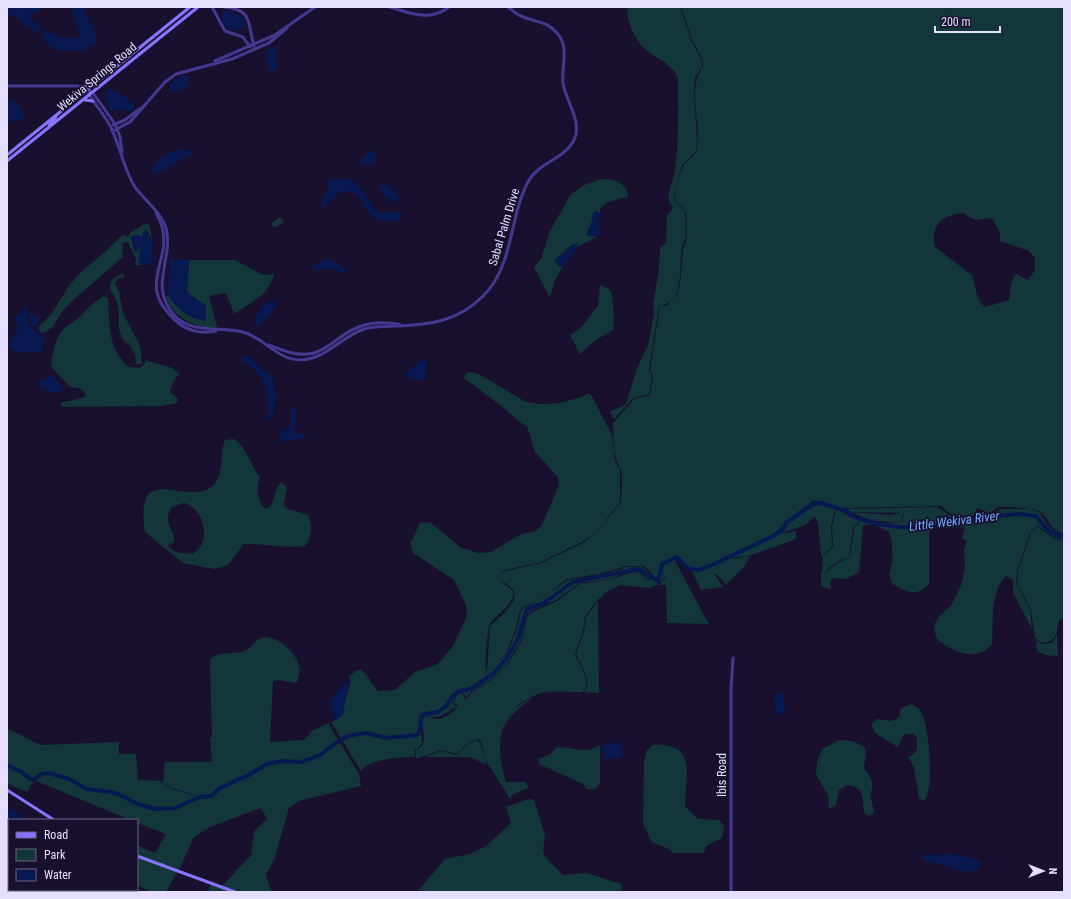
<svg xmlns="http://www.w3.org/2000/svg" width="1071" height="899" font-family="'Roboto Condensed',sans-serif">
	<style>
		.green { fill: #123639; fill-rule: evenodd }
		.water { fill: #071950 }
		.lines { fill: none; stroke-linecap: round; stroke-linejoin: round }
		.stream { stroke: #071950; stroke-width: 1 }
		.river { stroke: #071950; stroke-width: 4 }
		.tertiary { stroke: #453891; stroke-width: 3 }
		.secondary { stroke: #8875ff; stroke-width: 3 }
		.motorway { stroke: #ff5995; stroke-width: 4.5 }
		.labels { text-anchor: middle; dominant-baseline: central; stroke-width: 3.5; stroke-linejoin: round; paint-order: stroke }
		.street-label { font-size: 12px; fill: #e5deff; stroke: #19102f }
		.water-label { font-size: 13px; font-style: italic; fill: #6caaff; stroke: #19102f }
	</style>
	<rect width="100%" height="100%" fill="#19102f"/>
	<!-- green -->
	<g class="green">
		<path d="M627 7H680L691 40 702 61V67L695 77 694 97 697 138 696 151 682 165 673 200 685 211C685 219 686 228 686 236 685 241 682 244 682 248 678 266 686 306 659 305L649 370 652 377 649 395 634 397 614 419 610 412 626 404 637 368 648 345 654 313 653 305 659 269 660 247 666 243 667 216 673 208C663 196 673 185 675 171 679 140 678 110 678 79 673 64 659 60 647 51 635 41 627 22 627 7Z"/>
		<path d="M681 7H1064V533C1049 531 1050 518 1039 511 1037 509 1002 506 999 507 995 508 994 512 989 513L977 508 975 515C961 521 951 516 941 506L844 508 814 500 787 520 774 535 796 531V538L791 541 748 556 733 558 731 556 699 570 687 568 677 557 662 564 661 569 664 577 657 585 650 588 620 585 606 592 594 604 585 617 583 631 575 654 585 676 587 685 582 692C570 692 557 691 545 692 540 693 533 696 528 699 496 714 496 752 506 782H524L527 784 528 788 512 795 510 799 485 759 481 742 478 739 468 743 457 754 441 750 416 759V750C429 745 422 730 422 719L427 715C429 717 433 719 436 719 442 720 456 711 458 706L453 702 457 695 462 693 465 699H467L473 691 492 680 507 665 521 643 527 617 532 612 557 601 579 584 607 580 634 572 640 573 647 580 654 579 651 572 644 566H627L599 574 567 579 541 599 524 606 520 610 516 628 506 653 487 671 490 626C497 619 521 601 513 590 511 586 506 584 502 581L501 575 506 571 541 563 585 542 598 530 614 511 621 502 622 478 621 469 617 462 614 450 613 423 635 398 650 396 653 377 650 370 660 305 667 306 677 295 680 285 683 249 687 238 686 211 674 200C676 191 679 173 684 165 688 158 696 157 697 148 702 122 686 90 703 67V60L692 40ZM963 213 975 220 990 218 993 220 1000 233V241L1029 251 1035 258V270L1028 280 1016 274C1008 283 1012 291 1009 300L985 307C975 299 976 286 972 275L935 247C930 225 942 215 963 213Z"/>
		<path d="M601 179C614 179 623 181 628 193L627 197 608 202 600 208V213L597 211 592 218V222L586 235 597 237 577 247V244H573L557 258 560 267H563L554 282 550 298 534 267 541 259 550 231 571 194 584 185Z"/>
		<polygon points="280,217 284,222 274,228 271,224"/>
		<path d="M146 223 150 226 152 241 147 230 143 232 142 237 137 235 131 237 134 250 137 252 141 246 139 257 141 265H135L136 259 128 242 122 243 123 257 74 299 63 310 52 328 42 333 39 331V326C54 316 61 295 73 281 82 270 94 262 105 252 111 246 116 240 123 235L128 236 130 233Z"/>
		<path d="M189 260H235L263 275 274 274C268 298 253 300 234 314L226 293 209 296 217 327 215 329C194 327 172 317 165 296L168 295C178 309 188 318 205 321L206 306 189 294 187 290Z"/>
		<path d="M124 273 123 278 117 279 115 283 119 292 123 313 140 346 142 363 139 365 136 364 135 354 129 344 125 342C114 327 122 317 117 302 115 295 107 290 111 282 113 278 119 275 124 273Z"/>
		<path d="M600 285C604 287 608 287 611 292 613 297 615 324 613 330L594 341 580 354 570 335 580 329 598 306Z"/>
		<path d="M104 296 108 298C110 325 107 348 129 367L139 368 145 364V360L172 368 179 374 173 382 170 392 178 399 177 403 162 406 62 407 61 403 85 397V392L79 388 70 387 51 367C52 356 55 340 61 332 66 325 75 322 81 316 88 308 94 302 104 296Z"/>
		<path d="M472 372 479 374 524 401C546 408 570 402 590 393L612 435 615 462 620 469V502L598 530 584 541 541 562 506 570 501 574 502 582 512 590 514 595C509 608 498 613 490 624 487 629 485 665 486 671L507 653 517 629 521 611 524 607 541 599 568 580 600 575 627 567H642L650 573 653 579 646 578 640 572 634 571 604 580 579 583 556 600 531 611 526 616 520 643 506 665 492 679 472 691 466 698 463 692 456 694 452 702 457 707C449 710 440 719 431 717 429 716 427 715 424 714 413 724 431 742 415 750V757C402 757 368 759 361 771L331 722 336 720 344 705 351 681 349 677 355 671 361 670C368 674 371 684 378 691L395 690 415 672 438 664 453 646 467 616 466 605 454 580 413 553 410 544 420 523 430 522 460 547 478 553 491 552 521 534 533 532 541 527 559 485 558 477 535 452 527 426 521 423 504 408 464 378 466 373Z"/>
		<path d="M234 439C249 450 249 464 260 477 256 488 257 501 265 509L271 506 276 490 281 482 287 487 284 505 288 509 308 515C313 525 312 537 305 546 285 549 265 543 244 544L228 565 214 569 183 563 145 532C133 453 193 514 216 482 224 470 220 452 225 440ZM184 503C204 508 213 543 192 554L175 552 168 546 174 542C176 529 162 527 171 507Z"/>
		<path d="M814 501 844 509 937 507 954 518H970L986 513H993L1000 509H1031L1039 512 1048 526 1057 533 1062 534 1061 536 1064 540 1056 538 1038 526 1030 532 1017 571 1016 583 1030 610 1032 629 1013 593V580L1006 576C989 594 994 621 992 644 989 647 985 651 982 652 966 659 947 648 936 638L934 625 940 615 951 606 961 585 965 568 964 550 967 541 962 538 965 527 929 529V585C913 598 908 591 892 584L889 573C894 564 893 542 889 532L873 524 863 525 859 572 846 579 833 578 830 582 831 589 825 588 821 585V572L825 573 839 562 850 557 854 528 861 521 843 510 835 509 831 527 832 546 822 557C819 547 820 522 815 516L805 525 776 535 788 521ZM852 512 904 513 901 523C885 523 862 525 852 512Z"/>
		<path d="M836 510C844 512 851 518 860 521L853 528 849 557 838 561 825 572H822L823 557 833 546 832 527Z"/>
		<path d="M853 512 888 515 903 513 900 523C881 520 871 524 853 512Z"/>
		<path d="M1038 527 1055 539 1064 541V618L1059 620C1056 634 1058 641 1042 643L1035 638 1031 610 1017 583 1018 571 1031 532Z"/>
		<path d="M750 556 744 567 726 585 717 574 715 575 723 587 701 590 692 571C705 572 719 563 731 557L733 559Z"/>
		<polygon points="674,559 706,619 709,624 667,623 666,585 659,585 665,578 662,569 663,565"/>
		<polygon points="598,601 599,693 583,692 588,685 586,676 576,654 584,632 586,617"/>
		<polygon points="1057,635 1058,656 1045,655 1037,651 1036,640 1042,644 1052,643"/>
		<path d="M264 637C284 637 309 664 296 683L279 680 273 681 270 742 305 740 312 731 328 723 359 774 361 786 299 801 289 808 274 860 266 874 270 888 273 892H238L222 886 251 855 254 831 267 819 261 808 210 827 194 837 179 870 137 855V845L155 853 166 834 137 823V820H130L34 780 28 791 21 790 7 783V728L40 745 119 742V754H136L138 780 163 781 165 762H212L210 738 212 737 210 659C218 651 233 655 244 651 252 649 254 639 264 637Z"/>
		<path d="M532 698C521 707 506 717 503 731 504 715 518 704 532 698Z"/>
		<path d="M912 704C914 706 918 708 920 710 929 721 935 790 924 801L919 798 914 767 908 757 911 756 917 750V738L914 734H904L898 747 875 733 871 724 877 719 892 721 899 717 901 708Z"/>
		<polygon points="477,740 480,743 487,765 470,757 425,757 441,751 457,755 468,744"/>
		<path d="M839 740 853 741 864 747 866 752 864 768C870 777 876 783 870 794L874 812 869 816 864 812C862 798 865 788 848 785L839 790 836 805 829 809 828 795 816 775 817 762 822 749Z"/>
		<path d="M600 745V783L596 789H587L583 784 539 764V759L550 754 557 747C573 747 586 755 600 745Z"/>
		<path d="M652 745C699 742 685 777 685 806L698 819 719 820 724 826 722 838 706 846 704 853H673L669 849 652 842 643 824 644 762 646 752Z"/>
		<polygon points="528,799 534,800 545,835 543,852 546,858 563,875 587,873 621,884 622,889 620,892 417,892 445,859 470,854 486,846 511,823 506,807"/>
		<polygon points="137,857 177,872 166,892 151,892 137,885"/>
		<polygon points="211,884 232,892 208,892"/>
	</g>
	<!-- water -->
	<g class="water">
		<polygon points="7,7 47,7 28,16 41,27 38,34 15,16 7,15"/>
		<polygon points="71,7 82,7 96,33 96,42 85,50 72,51 56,50 43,40 45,30 62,38 78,38 80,36"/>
		<polygon points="232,11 244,19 244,29 229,30 221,19 222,12"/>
		<polygon points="275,46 276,64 279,67 278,69 273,70 270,73 265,54 271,47"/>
		<polygon points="180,76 187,76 190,77 187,82 188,87 180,91 170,90 170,84"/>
		<path d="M109 88C112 88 132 101 134 104V109L130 111 110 110 104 94Z"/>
		<path d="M7 100C16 100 23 107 25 116L20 121 11 122 7 120Z"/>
		<path d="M180 149 190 151 192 153 162 171 152 174C152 162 170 151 180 149Z"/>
		<polygon points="372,150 375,151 376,160 371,165 363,165 361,162 363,157"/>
		<path d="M329 180C335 180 345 178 351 180 364 185 368 205 379 213L400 212 402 215 397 221C390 221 382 222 376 219 363 213 362 184 339 193 332 196 330 205 323 208L321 207 323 197 326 196Z"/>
		<polygon points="381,183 385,183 399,197 398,201 392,202 380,191"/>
		<polygon points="594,211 600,213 598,224 600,233 597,236 586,235 590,228"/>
		<polygon points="145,229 154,246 151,256 154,260 150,264 141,265 138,260 141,246 136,252 131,237 135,235 142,237"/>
		<polygon points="573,244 577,244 577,247 563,267 558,266 555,261 557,258"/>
		<path d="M173 256V260H189L187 290 189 294 206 306V321C187 318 177 309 167 294L171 258Z"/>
		<polygon points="329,258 345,269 346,274 330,268 316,271 312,269 313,265"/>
		<path d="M274 300 277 306 259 326H255L254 320C258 311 264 302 274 300Z"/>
		<path d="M27 305C30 311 24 317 28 324 33 332 39 329 44 340L41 352H24L19 354 11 349 8 344 19 327 12 319 20 314Z"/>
		<path d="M30 312 39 319 37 327C30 324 27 319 30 312Z"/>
		<path d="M243 355C254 356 262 371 272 376 277 391 276 404 272 419L268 420C270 395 266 375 243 362Z"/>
		<polygon points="425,359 427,363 425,380 420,381 403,375 420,361"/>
		<path d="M50 375H52L61 385 63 390C53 395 42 392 37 382L42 381Z"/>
		<polygon points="290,406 295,409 295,431 299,435 306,435 307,438 282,442 279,433 290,427"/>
		<polygon points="350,679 351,681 346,696 343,715 336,720 328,702"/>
		<polygon points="778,693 783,694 785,711 784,714 775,713 774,695"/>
		<polygon points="604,743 618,743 621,745 622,757 604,759 603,745"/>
		<polygon points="10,808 12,809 27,820 10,820 7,818 7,811"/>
		<path d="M954 854 979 860 981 863C974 884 942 860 927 862L920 855Z"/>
	</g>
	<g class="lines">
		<!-- stream -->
		<polyline class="stream" points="153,777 170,788 200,797"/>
		<!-- river -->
		<path class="river" d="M7 765 22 772 30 779H35L41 774 49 773 69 779 87 789 116 793 140 805 156 809 175 808 200 797 211 796 220 788 249 775 267 764 282 761 302 762 320 755 336 743 348 736 366 733 385 738 417 735 420 732 421 716 424 714 438 712 446 706 452 697 459 691 471 689 494 673 506 659 517 641 527 609 544 603 573 582 638 569 658 581 662 564 677 557 687 568 699 570 712 565 773 536 783 529 786 523 813 504 821 503 847 511 854 517 877 524 899 527H927L962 523 982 517 1020 514 1036 516C1044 526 1050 535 1064 537"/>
		<!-- tertiary -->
		<g class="tertiary">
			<polyline points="212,7 225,31 243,37 250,47"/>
			<path d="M224 7C254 10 247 23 254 46"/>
			<path d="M389 7C411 13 429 22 449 7"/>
			<polyline points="215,61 275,35 315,7"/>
			<polyline points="7,86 78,86 93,93 115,124 120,137 122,152"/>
			<path d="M87 90C93 104 106 115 112 130 120 147 125 172 135 187 145 201 161 212 166 228 174 259 148 286 174 315 194 336 222 325 246 333 266 340 278 360 301 360 326 359 341 337 364 329 375 326 385 327 396 326 430 325 459 321 483 296 514 266 509 217 528 182 538 163 562 160 573 142 584 122 566 103 563 83 561 66 570 47 557 33 548 22 536 22 523 17 517 15 513 11 508 7"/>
			<polyline points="113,125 125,120 141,108"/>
			<polyline points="113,131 130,122 165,82 176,74 232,59 269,43 287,28"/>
			<path d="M156 213C158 217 161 222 162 227 172 263 135 285 176 321 187 331 202 334 216 331"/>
			<path d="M269 345C284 351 297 357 314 353 324 350 332 343 341 337 354 327 371 322 387 323 393 323 398 323 402 326"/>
			<polyline points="731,892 731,689 733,658"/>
		</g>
		<!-- secondary -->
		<g class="secondary">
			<polyline points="81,87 93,85"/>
			<polyline points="85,100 93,101"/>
			<polyline points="49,125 55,119 56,116"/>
			<polyline points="7,155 190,7"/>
			<polyline points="7,161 198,7"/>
			<polyline points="7,790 54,820"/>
			<polyline points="137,856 235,892"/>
		</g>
		<!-- motorway -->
		<g class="motorway">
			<polyline points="7,828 9,829"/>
			<polyline points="7,844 9,845"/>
			<polyline points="7,850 9,850"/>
			<polyline points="7,854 9,855"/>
			<polyline points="7,860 9,860"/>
			<polyline points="7,866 9,866"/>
			<polyline points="95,890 101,892"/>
			<polyline points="111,890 115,892"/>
			<polyline points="120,890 123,892"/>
			<polyline points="131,890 134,892"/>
		</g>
	</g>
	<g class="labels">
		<!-- street labels -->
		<g class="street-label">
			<text transform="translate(97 77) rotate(-40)">Wekiva Springs Road</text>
			<text transform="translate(504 227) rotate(-73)">Sabal Palm Drive</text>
			<text transform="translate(722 775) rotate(-90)">Ibis Road</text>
		</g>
		<!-- water labels -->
		<g class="water-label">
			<text transform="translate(954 521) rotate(-7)">Little Wekiva River</text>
		</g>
	</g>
	<!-- border -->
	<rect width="1071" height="899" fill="none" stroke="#e5deff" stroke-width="16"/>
	<!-- legend -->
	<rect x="8" y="819" width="130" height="72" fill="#19102f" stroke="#6b6282"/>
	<rect x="16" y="832" width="20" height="6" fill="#8875ff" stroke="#6b6282"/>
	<text x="44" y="839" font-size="12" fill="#e5deff">Road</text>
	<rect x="16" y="849" width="20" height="12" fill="#123639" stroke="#6b6282"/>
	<text x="44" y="859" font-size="12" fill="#e5deff">Park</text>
	<rect x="16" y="869" width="20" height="12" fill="#071950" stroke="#6b6282"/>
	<text x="44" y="879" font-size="12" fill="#e5deff">Water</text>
	<!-- north arrow -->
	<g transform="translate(1043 871) rotate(90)" stroke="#19102f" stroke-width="3" paint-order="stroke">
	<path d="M0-3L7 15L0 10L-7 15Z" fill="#e5deff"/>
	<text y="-6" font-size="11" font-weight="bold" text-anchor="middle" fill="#e5deff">N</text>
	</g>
	<!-- scale -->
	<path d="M935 26v6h65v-6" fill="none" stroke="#e5deff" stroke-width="2"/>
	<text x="941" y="26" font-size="12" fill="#e5deff" stroke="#19102f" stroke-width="3" paint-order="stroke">200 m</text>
</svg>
